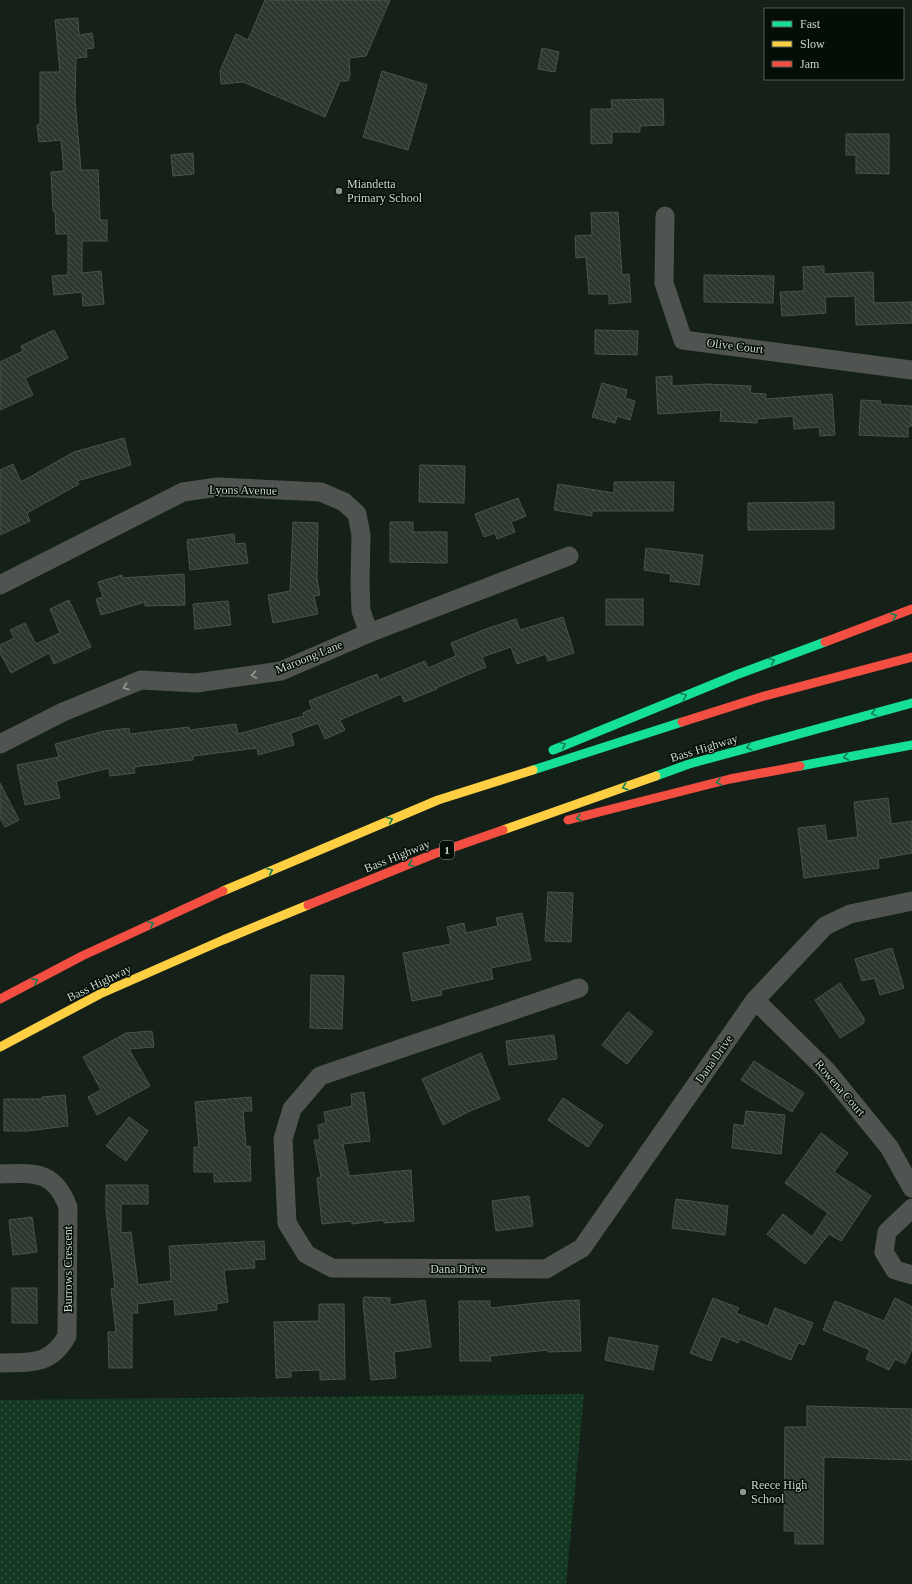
<svg xmlns="http://www.w3.org/2000/svg" width="912" height="1584" font-family="'Times New Roman',serif">
	<style>
		.grass { fill: url(#grass-dots) }
		.building { fill: url(#building-back-hatch); stroke: #49534c }
		.lines { fill: none; stroke-linecap: round; stroke-linejoin: round }
		.street { stroke: #505451; stroke-width: 19 }
		.fast { stroke: #16e098; stroke-width: 9 }
		.slow { stroke: #ffcf43; stroke-width: 9 }
		.jam { stroke: #f24e42; stroke-width: 9 }
		.oneway { stroke: #0e8156 }
		.oneway2 { stroke: #939c95 }
		.poi-dot { fill: #8a978d; stroke: #040d06; stroke-width: 1.5 }
		.labels { text-anchor: middle; dominant-baseline: central; stroke-width: 3; stroke-linejoin: round; paint-order: stroke }
		.shield { fill: #040d06; stroke: #8e9a91; stroke-width: 1 }
		.shield-label { font-size: 11px; font-weight: bold; fill: #c9d7cc }
		.poi-label { font-size: 12px; fill: #c9d7cc; stroke: #040d06; text-anchor: start }
		.street-label { font-size: 12px; fill: #c9d7cc; stroke: #040d06 }
	</style>
	<defs>
		<pattern id="grass-dots" width="8" height="8" patternUnits="userSpaceOnUse"><rect width="8" height="8" fill="#133821"/><path d="M2 2h.1M6 6h.1" fill="none" stroke="#345440" stroke-width="1.8" stroke-linecap="round"/></pattern>
		<pattern id="building-back-hatch" width="6" height="6" patternUnits="userSpaceOnUse"><rect width="6" height="6" fill="#2d3730"/><path d="M-1 5l2 2M0 0l6 6M5-1l2 2" fill="none" stroke="#4a534d"/></pattern>
	</defs>
	<rect width="100%" height="100%" fill="#142018"/>
	<!-- grass -->
	<polygon class="grass" points="584,1394 566,1584 0,1584 0,1400"/>
	<!-- building -->
	<g class="building">
		<polygon points="265,0 390,0 366,56 349,58 350,74 348,81 340,81 325,117 243,82 221,84 220,71 236,34 248,40"/>
		<polygon points="78,18 79,35 92,33 94,48 86,49 87,57 76,58 75,100 81,170 98,170 100,220 107,220 107,241 82,241 82,273 101,271 104,304 83,306 82,292 54,295 52,276 68,275 68,234 56,234 55,211 53,211 51,172 64,171 61,140 39,142 37,125 40,124 40,72 60,72 55,20"/>
		<polygon points="542,48 559,52 555,72 538,69"/>
		<polygon points="382,71 427,85 408,150 363,137"/>
		<polygon points="663,99 664,125 640,126 640,132 612,132 612,143 591,144 591,109 612,109 611,100"/>
		<polygon points="846,134 889,134 889,174 856,173 856,155 846,155"/>
		<polygon points="193,153 194,174 173,176 171,155"/>
		<polygon points="618,212 622,275 629,274 631,302 609,304 609,294 589,294 586,257 576,258 575,236 592,235 591,213"/>
		<polygon points="824,266 824,274 873,272 874,303 912,302 912,323 856,325 855,296 825,297 826,313 782,316 780,292 804,291 803,267"/>
		<polygon points="704,275 774,276 773,303 704,302"/>
		<polygon points="54,330 68,358 25,378 33,395 0,410 0,362 23,351 21,346"/>
		<polygon points="595,330 638,331 637,355 595,354"/>
		<polygon points="672,376 672,386 707,384 751,386 750,393 766,394 765,399 832,394 835,435 820,436 819,427 794,429 793,416 757,419 757,423 720,421 721,410 658,414 656,377"/>
		<polygon points="602,383 627,390 625,398 635,401 630,420 617,416 615,423 592,417"/>
		<polygon points="861,400 881,401 880,404 912,406 912,426 908,426 908,437 859,435"/>
		<polygon points="124,438 131,465 77,481 79,484 27,513 30,521 0,535 0,470 13,464 21,482 74,452"/>
		<polygon points="420,465 465,466 464,503 419,502"/>
		<polygon points="614,482 674,482 673,511 592,511 592,516 554,510 558,484 614,493"/>
		<polygon points="518,498 526,516 511,522 515,532 497,539 495,533 484,537 475,514"/>
		<polygon points="834,502 834,529 748,530 748,503"/>
		<polygon points="293,522 318,523 317,579 320,595 314,596 318,614 273,623 268,595 290,591"/>
		<polygon points="390,522 413,522 413,532 447,532 447,563 390,562"/>
		<polygon points="234,534 235,544 245,543 248,563 190,570 187,540"/>
		<polygon points="646,548 703,555 699,585 670,581 671,574 644,570"/>
		<polygon points="184,574 185,605 145,606 145,602 101,615 96,599 103,597 98,582 122,575 122,578"/>
		<rect x="606" y="599" width="37" height="26"/>
		<polygon points="69,600 91,647 54,664 49,653 11,673 0,653 0,645 14,638 10,630 25,623 36,644 60,633 50,609"/>
		<polygon points="228,601 231,625 195,629 193,604"/>
		<polygon points="563,617 574,653 548,661 546,654 517,664 511,647 482,657 486,667 436,688 437,689 404,702 401,694 340,720 345,730 325,739 318,723 291,733 294,745 258,755 257,748 193,756 193,760 134,767 135,773 110,776 109,768 56,781 60,798 25,805 17,765 59,757 55,744 104,731 129,728 130,734 189,727 190,730 236,724 238,734 304,716 303,713 312,709 309,701 377,674 379,680 425,661 428,668 456,656 451,643 486,629 516,619 520,630"/>
		<polygon points="0,783 19,820 5,827 0,818"/>
		<polygon points="888,798 891,824 912,821 912,853 878,859 879,868 804,878 798,828 825,825 827,841 858,837 854,802"/>
		<polygon points="548,892 573,893 571,942 545,941"/>
		<polygon points="522,913 531,960 491,968 493,979 441,990 442,995 412,1001 403,953 451,944 447,927 464,923 466,933 498,926 496,918"/>
		<polygon points="892,948 904,988 880,995 875,978 862,981 855,959"/>
		<polygon points="311,975 344,976 342,1029 310,1028"/>
		<polygon points="840,983 864,1018 864,1023 840,1038 815,1000"/>
		<polygon points="628,1012 653,1032 627,1064 602,1045"/>
		<polygon points="152,1031 154,1047 129,1049 150,1086 97,1115 88,1097 101,1090 83,1057 126,1033"/>
		<polygon points="554,1035 557,1059 509,1065 506,1041"/>
		<polygon points="481,1053 500,1099 470,1111 443,1125 422,1079"/>
		<polygon points="754,1061 804,1093 792,1112 741,1080"/>
		<polygon points="364,1092 370,1141 343,1144 349,1176 411,1170 414,1221 384,1223 384,1220 352,1224 352,1221 322,1224 317,1178 321,1177 314,1140 320,1140 318,1125 326,1123 324,1112 352,1106 351,1094"/>
		<polygon points="65,1095 68,1126 27,1131 4,1131 4,1099 42,1099 42,1097"/>
		<polygon points="251,1097 252,1111 243,1111 246,1146 250,1146 251,1181 214,1182 214,1172 194,1172 194,1147 199,1147 195,1102"/>
		<polygon points="563,1098 603,1125 588,1147 548,1120"/>
		<polygon points="746,1111 785,1115 781,1154 732,1148 734,1124 744,1126"/>
		<polygon points="129,1117 148,1131 126,1161 106,1146"/>
		<polygon points="821,1133 848,1153 834,1172 871,1196 841,1241 829,1234 805,1264 767,1234 783,1214 812,1237 828,1213 785,1183"/>
		<polygon points="106,1185 148,1185 148,1204 121,1204 121,1233 131,1232 138,1285 171,1281 169,1246 264,1241 265,1259 254,1260 255,1268 224,1270 228,1302 216,1304 217,1310 175,1315 174,1299 137,1304 138,1313 132,1313 132,1368 109,1368 108,1332 116,1332 111,1289 115,1288 106,1210"/>
		<polygon points="529,1196 533,1226 496,1231 492,1201"/>
		<polygon points="676,1199 728,1206 725,1235 672,1228"/>
		<polygon points="32,1217 37,1252 13,1255 9,1220"/>
		<rect x="12" y="1288" width="25" height="35"/>
		<polygon points="364,1297 390,1298 390,1305 425,1300 431,1347 394,1352 396,1378 371,1380 363,1303"/>
		<polygon points="713,1298 739,1308 736,1313 768,1326 775,1308 813,1323 804,1345 798,1343 791,1360 740,1339 738,1343 721,1336 711,1361 690,1353"/>
		<polygon points="895,1298 912,1307 912,1349 905,1364 895,1359 889,1370 866,1359 870,1350 823,1330 835,1301 884,1321"/>
		<polygon points="579,1300 581,1351 548,1352 548,1350 490,1356 491,1361 460,1361 459,1301 490,1301 490,1308 547,1302"/>
		<polygon points="319,1304 344,1304 345,1379 320,1380 320,1370 291,1371 291,1377 276,1378 274,1322 319,1321"/>
		<polygon points="609,1337 658,1346 653,1370 605,1360"/>
		<polygon points="807,1406 912,1409 912,1460 824,1457 823,1544 795,1544 795,1531 784,1531 785,1427 807,1427"/>
	</g>
	<g class="lines">
		<!-- street -->
		<g class="street">
			<polyline points="665,216 664,283 683,340 912,370"/>
			<polyline points="0,585 183,492 218,487 321,492 344,502 357,514 361,535 360,584 361,611 369,633"/>
			<polyline points="0,744 63,712 141,680 196,683 281,671 369,633 569,556"/>
			<polyline points="579,988 320,1076 292,1109 283,1139 287,1223 306,1254 332,1268 546,1269 582,1248 755,1000 825,926 850,914 912,901"/>
			<polyline points="755,1000 827,1071 889,1147 912,1188"/>
			<path d="M0 1174C35 1173 54 1170 68 1207L67 1336C50 1366 31 1362 0 1363"/>
			<polyline points="912,1208 887,1232 884,1252 895,1270 912,1275"/>
		</g>
		<!-- fast -->
		<g class="fast">
			<polyline points="553,750 736,675 825,642"/>
			<polyline points="800,766 912,745"/>
			<polyline points="533,770 682,722"/>
			<polyline points="656,776 689,764 912,703"/>
		</g>
		<!-- slow -->
		<g class="slow">
			<polyline points="503,830 656,776"/>
			<polyline points="223,891 438,800 533,770"/>
			<polyline points="0,1047 100,994 223,940 308,905"/>
		</g>
		<!-- jam -->
		<g class="jam">
			<polyline points="825,642 912,609"/>
			<polyline points="682,722 761,697 912,657"/>
			<polyline points="568,820 730,779 800,766"/>
			<polyline points="308,905 434,854 503,830"/>
			<polyline points="0,999 82,956 223,891"/>
		</g>
	</g>
	<!-- one-way arrows -->
	<defs><path id="oneway-chevron" d="M-2-3.5L2.5 0L-2 3.5" fill="none" stroke-width="1.6" stroke-linecap="round" stroke-linejoin="round"/></defs>
	<g class="oneway">
		<use href="#oneway-chevron" transform="translate(894 616) rotate(-20)"/>
		<use href="#oneway-chevron" transform="translate(772 661) rotate(-21)"/>
		<use href="#oneway-chevron" transform="translate(684 696) rotate(-22)"/>
		<use href="#oneway-chevron" transform="translate(874 713) rotate(165)"/>
		<use href="#oneway-chevron" transform="translate(563 745) rotate(-23)"/>
		<use href="#oneway-chevron" transform="translate(749 747) rotate(165)"/>
		<use href="#oneway-chevron" transform="translate(846 757) rotate(169)"/>
		<use href="#oneway-chevron" transform="translate(719 782) rotate(166)"/>
		<use href="#oneway-chevron" transform="translate(625 787) rotate(161)"/>
		<use href="#oneway-chevron" transform="translate(579 818) rotate(166)"/>
		<use href="#oneway-chevron" transform="translate(390 820) rotate(-23)"/>
		<use href="#oneway-chevron" transform="translate(411 864) rotate(158)"/>
		<use href="#oneway-chevron" transform="translate(270 871) rotate(-23)"/>
		<use href="#oneway-chevron" transform="translate(151 924) rotate(-25)"/>
		<use href="#oneway-chevron" transform="translate(35 981) rotate(-28)"/>
	</g>
	<g class="oneway2">
		<use href="#oneway-chevron" transform="translate(254 675) rotate(172)"/>
		<use href="#oneway-chevron" transform="translate(126 687) rotate(158)"/>
	</g>
	<!-- markers -->
	<g class="poi-dot">
		<circle cx="339" cy="191" r="4"/>
		<circle cx="743" cy="1492" r="4"/>
	</g>
	<g class="labels">
		<!-- shield labels -->
		<rect class="shield" x="440" y="841" width="14" height="18" rx="3"/>
		<g class="shield-label">
			<text x="447" y="850">1</text>
		</g>
		<!-- poi labels -->
		<g class="poi-label">
			<text x="347" y="184">Miandetta<tspan x="347" dy="14">Primary School</tspan></text>
			<text x="751" y="1485">Reece High<tspan x="751" dy="14">School</tspan></text>
		</g>
		<!-- street labels -->
		<g class="street-label">
			<text transform="translate(735 346) rotate(7)">Olive Court</text>
			<text transform="translate(243 490) rotate(1)">Lyons Avenue</text>
			<text transform="translate(309 657) rotate(-22)">Maroong Lane</text>
			<text transform="translate(704 748) rotate(-17)">Bass Highway</text>
			<text transform="translate(397 856) rotate(-22)">Bass Highway</text>
			<text transform="translate(99 983) rotate(-26)">Bass Highway</text>
			<text transform="translate(714 1059) rotate(-55)">Dana Drive</text>
			<text transform="translate(840 1088) rotate(49)">Rowena Court</text>
			<text transform="translate(68 1269) rotate(-90)">Burrows Crescent</text>
			<text x="458" y="1269">Dana Drive</text>
		</g>
	</g>
	<!-- legend -->
	<rect x="764" y="8" width="140" height="72" fill="#040d06" stroke="#535e55"/>
	<rect x="772" y="21" width="20" height="6" fill="#16e098" stroke="#535e55"/>
	<text x="800" y="28" font-size="12" fill="#c9d7cc">Fast</text>
	<rect x="772" y="41" width="20" height="6" fill="#ffcf43" stroke="#535e55"/>
	<text x="800" y="48" font-size="12" fill="#c9d7cc">Slow</text>
	<rect x="772" y="61" width="20" height="6" fill="#f24e42" stroke="#535e55"/>
	<text x="800" y="68" font-size="12" fill="#c9d7cc">Jam</text>
</svg>
